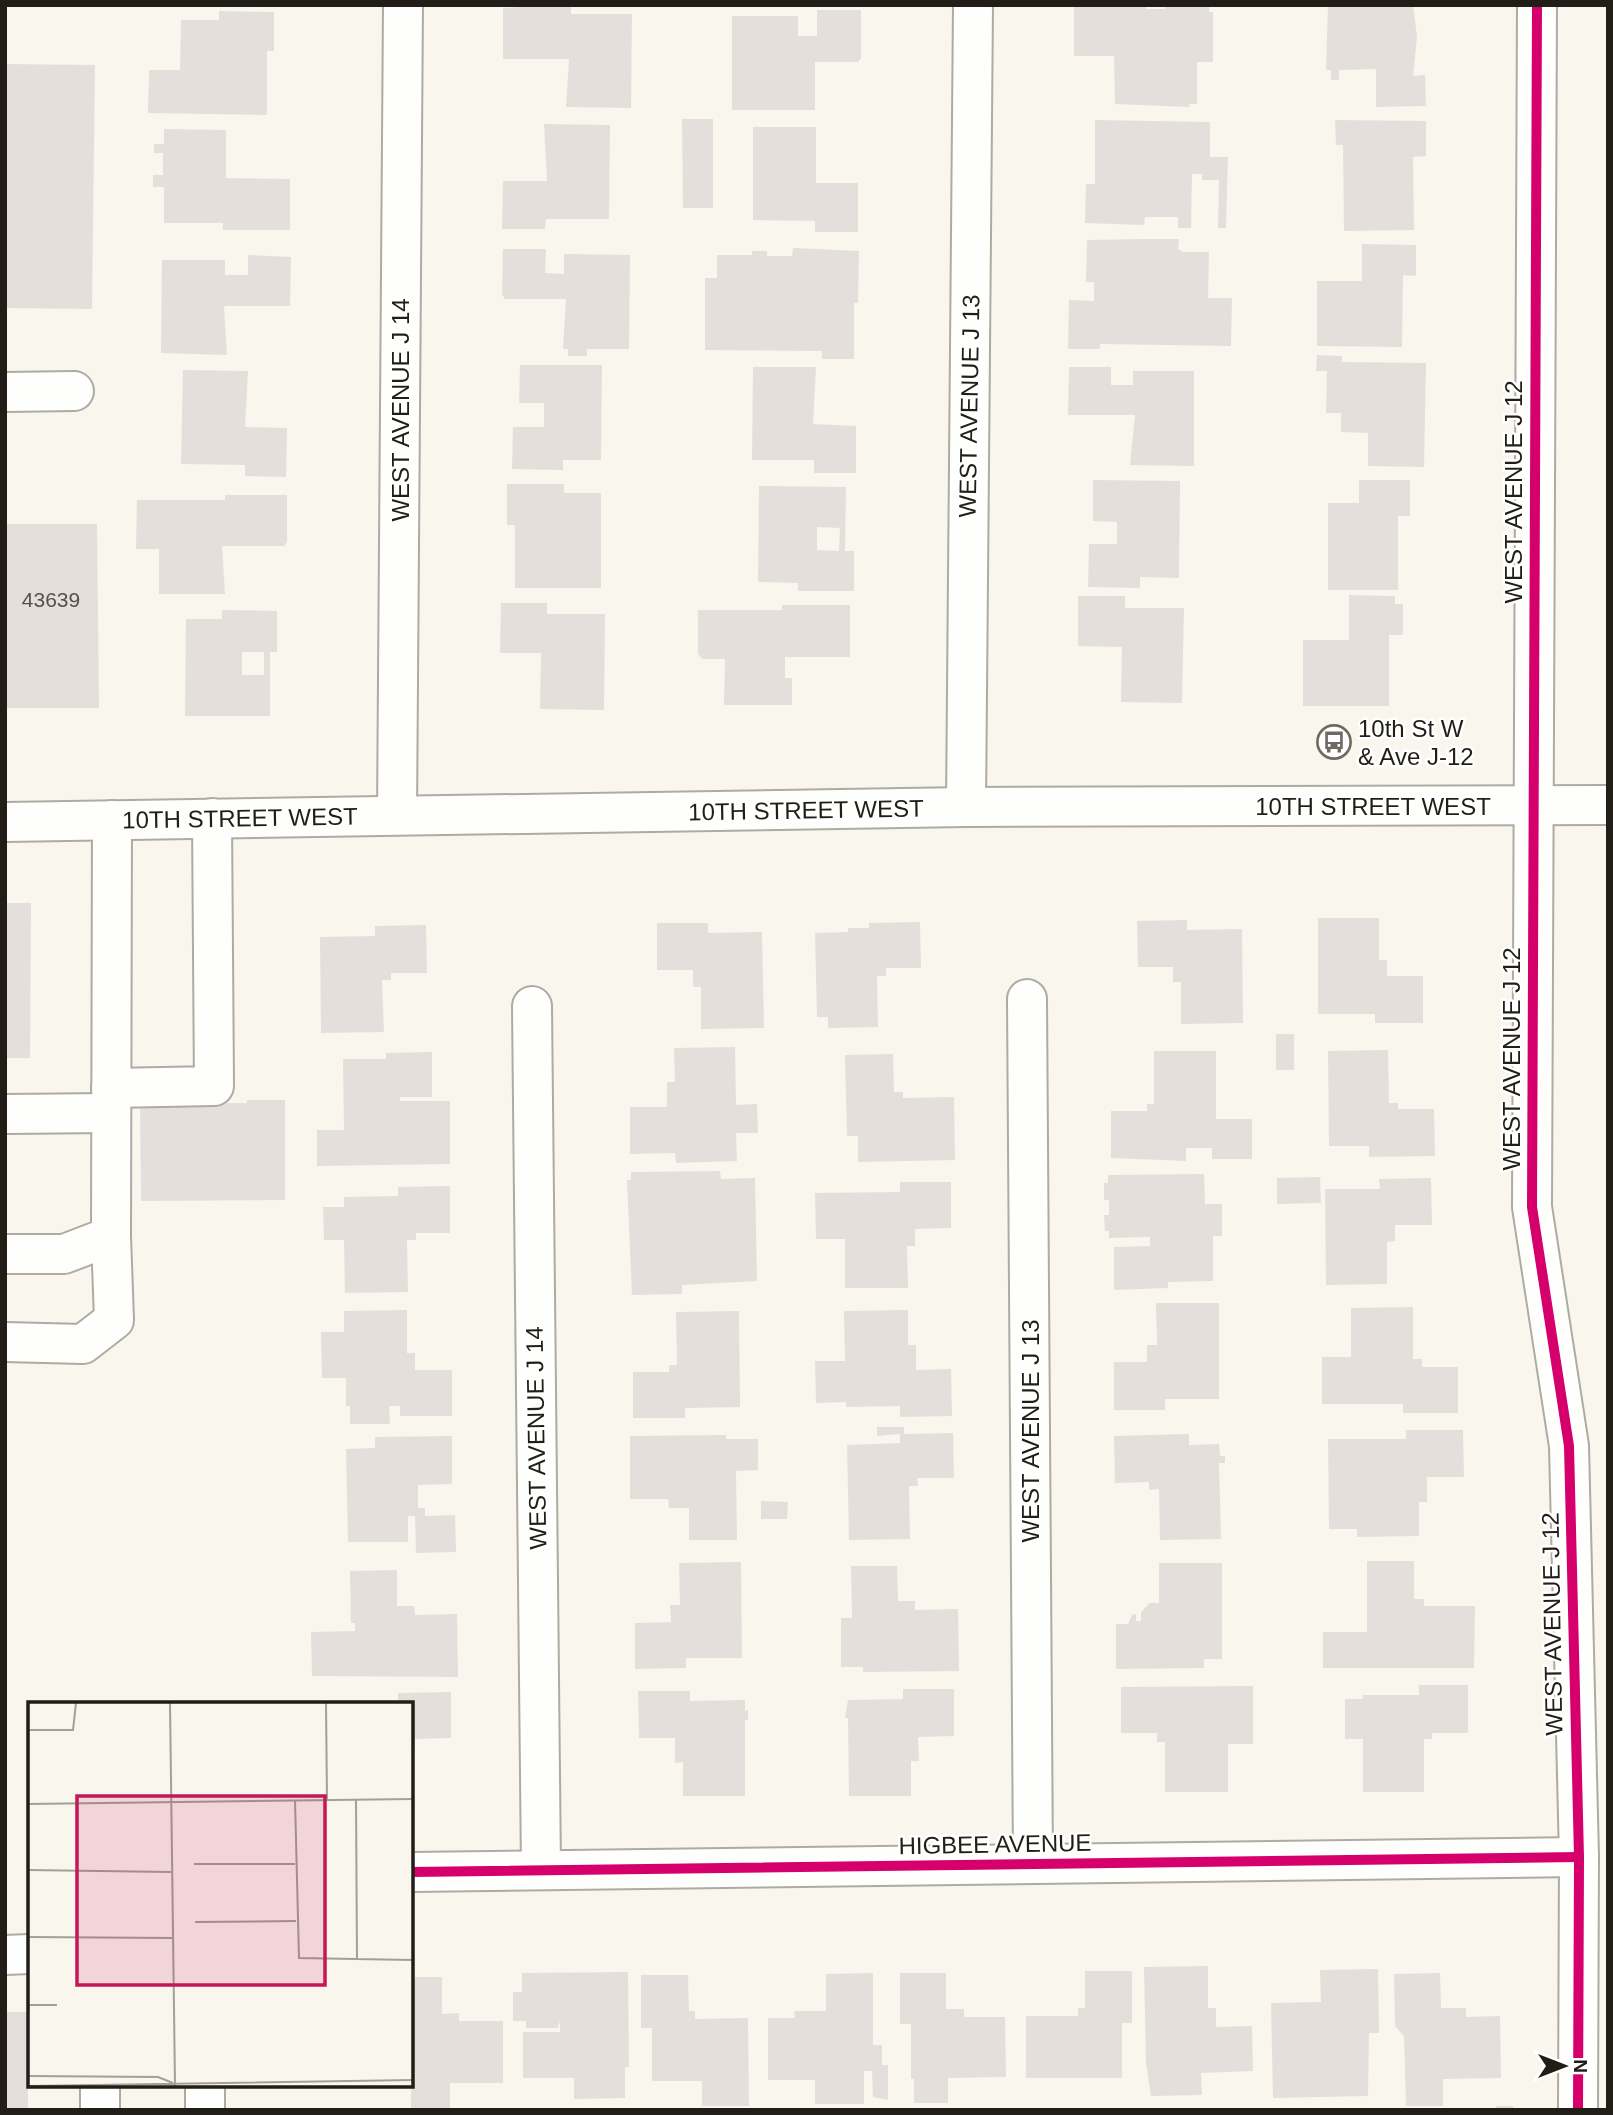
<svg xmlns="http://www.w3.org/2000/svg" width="1613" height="2115" font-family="Helvetica,sans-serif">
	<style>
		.building { fill: #e5dfdc; fill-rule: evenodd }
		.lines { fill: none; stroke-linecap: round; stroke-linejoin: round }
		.minor-casing { stroke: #aeaba3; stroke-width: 42 }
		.major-casing { stroke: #aeaba3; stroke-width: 42 }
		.minor { stroke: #fefefc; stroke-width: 38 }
		.major { stroke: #fefefc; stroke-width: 38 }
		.cycleway-casing { stroke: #fff; stroke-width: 15 }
		.cycleway { stroke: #d6006c; stroke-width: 10 }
		.labels { text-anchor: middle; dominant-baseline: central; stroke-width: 5; stroke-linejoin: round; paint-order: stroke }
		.number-label { font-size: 21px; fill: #54514b }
		.street-label { font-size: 24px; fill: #201e16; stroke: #fff }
		.poi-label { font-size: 24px; fill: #201e16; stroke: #fff; text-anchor: start }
		.inset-road { fill: none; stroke: #a2a097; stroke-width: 2 }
		.view { fill: #c2185b; fill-opacity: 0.15; stroke: #c2185b; stroke-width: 3.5 }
		.inset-edge { fill: none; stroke: #201e16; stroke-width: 3.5 }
	</style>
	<rect width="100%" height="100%" fill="#f9f6ed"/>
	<!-- building -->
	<g class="building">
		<polygon points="546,5 571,5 571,14 632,14 631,108 566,107 569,59 503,59 503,8"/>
		<polygon points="1074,5 1146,5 1146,9 1165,9 1165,5 1209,5 1209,12 1213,12 1213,62 1197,62 1197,104 1189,104 1189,107 1115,104 1114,56 1074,56"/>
		<polygon points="1328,5 1413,5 1417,36 1413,76 1425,75 1426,106 1376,107 1376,69 1339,70 1339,80 1331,80 1331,70 1326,70"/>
		<polygon points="817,10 861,10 861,58 858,62 815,62 815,110 732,110 732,16 798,16 798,36 817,36"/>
		<polygon points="219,11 274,12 274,51 267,51 267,115 148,113 149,70 180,70 181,20 219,20"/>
		<polygon points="5,64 95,65 92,309 5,308"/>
		<polygon points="682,119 713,119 713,208 683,208"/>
		<polygon points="1095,120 1210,122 1210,157 1228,157 1226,228 1218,228 1219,180 1202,180 1202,174 1192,174 1191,228 1178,228 1178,217 1145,217 1144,225 1085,223 1086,184 1095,184"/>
		<polygon points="1335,120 1426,121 1426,156 1413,157 1414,230 1344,231 1343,145 1336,145"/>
		<polygon points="544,124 610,125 609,219 546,219 545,229 502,229 503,181 547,181"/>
		<polygon points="753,127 816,127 816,183 858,183 858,232 815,232 815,221 753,220"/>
		<polygon points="164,129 226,130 226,178 290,179 290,230 223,230 223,223 164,223 164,187 153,187 153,175 163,175 163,153 154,153 154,144 164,144"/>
		<polygon points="1146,239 1179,239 1178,249 1183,252 1209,252 1208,298 1232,298 1231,346 1100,344 1100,349 1068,349 1069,300 1094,301 1094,282 1086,282 1087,240"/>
		<polygon points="1362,244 1416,245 1416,276 1403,275 1402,347 1317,346 1317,281 1362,281"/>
		<polygon points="793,248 859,251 858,303 854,303 854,359 822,359 822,351 705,350 705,278 717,278 717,255 752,255 752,251 767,251 767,256 792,256"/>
		<polygon points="503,249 546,249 545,273 564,274 564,254 630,255 629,349 587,349 587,356 568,356 568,349 563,349 566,299 505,299 502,294"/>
		<polygon points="248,255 291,257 290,306 224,306 227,355 161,353 162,260 225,260 225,275 248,275"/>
		<polygon points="1317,355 1342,356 1342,362 1426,363 1424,467 1368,466 1368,433 1341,432 1341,413 1326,413 1327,371 1316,371"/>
		<polygon points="520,365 602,365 601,460 563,460 563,470 512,469 513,427 544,427 544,403 519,403"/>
		<polygon points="753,367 816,367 813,424 856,426 856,473 814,473 814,460 752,460"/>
		<polygon points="1069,367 1111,367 1111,385 1133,385 1133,371 1194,371 1194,466 1130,465 1135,415 1068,415"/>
		<polygon points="183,370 248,371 245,427 287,428 286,477 245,476 245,465 181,464"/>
		<polygon points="1093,480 1180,481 1179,578 1140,577 1140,588 1088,587 1089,544 1117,544 1117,522 1093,521"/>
		<polygon points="1359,480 1410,480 1410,516 1398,516 1398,590 1328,590 1328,503 1359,503"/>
		<polygon points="507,484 564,484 564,493 601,493 601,588 515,588 515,525 507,525"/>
		<path d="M759 486 846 487 845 551H854V591H798V583L758 582ZM817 527 840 528 839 551 817 550Z"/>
		<polygon points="225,495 287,495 287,542 284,546 222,546 225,594 159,594 159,549 136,549 137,500 225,500"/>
		<polygon points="5,524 97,524 99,708 5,708"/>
		<polygon points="1349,595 1395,596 1395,604 1403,604 1403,635 1389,635 1389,706 1303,706 1303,640 1349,640"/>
		<polygon points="1078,596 1125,596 1125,608 1184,608 1182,703 1121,702 1122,647 1078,646"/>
		<polygon points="501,603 547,603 547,614 605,614 604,710 540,709 541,653 500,653"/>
		<polygon points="782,605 850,605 850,657 785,657 785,678 792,678 792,705 724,705 725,659 702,659 698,654 698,610 782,610"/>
		<path d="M222 610 277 611V652H270V716H185L186 619H222ZM242 652H264V675H242Z"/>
		<polygon points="5,903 31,903 30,1058 5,1058"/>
		<polygon points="1318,918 1379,918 1379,960 1387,960 1387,976 1423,976 1423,1023 1375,1023 1375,1014 1318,1014"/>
		<polygon points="1187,920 1187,930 1242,929 1243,1023 1181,1024 1181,982 1173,982 1173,967 1138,967 1137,921"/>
		<polygon points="920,922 921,968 886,968 886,976 877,976 878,1027 828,1028 828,1017 817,1017 815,933 848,932 848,928 869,928 869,923"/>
		<polygon points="657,923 708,923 708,933 762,932 764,1028 701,1029 701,987 693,987 693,970 657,970"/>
		<polygon points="426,925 427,973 391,973 391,980 382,980 384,1032 321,1033 320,937 375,936 375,926"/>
		<rect x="1276" y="1034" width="18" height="36"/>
		<polygon points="735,1047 736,1105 757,1104 758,1133 736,1133 737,1161 676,1163 675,1153 630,1154 630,1107 667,1107 667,1082 675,1082 674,1048"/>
		<polygon points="1388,1050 1389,1103 1398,1103 1398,1109 1434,1109 1435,1156 1369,1157 1369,1146 1329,1146 1328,1051"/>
		<polygon points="1154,1051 1216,1051 1216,1119 1252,1119 1252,1159 1212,1159 1212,1148 1186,1148 1186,1161 1111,1158 1111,1111 1147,1111 1147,1104 1154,1104"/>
		<polygon points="432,1052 432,1097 400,1097 400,1101 450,1101 450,1164 317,1166 317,1130 344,1130 343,1059 386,1059 386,1053"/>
		<polygon points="893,1054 894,1092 903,1092 903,1098 954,1097 955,1160 858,1162 858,1136 847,1136 845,1055"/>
		<polygon points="247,1100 285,1100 285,1200 141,1201 140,1104 247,1103"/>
		<polygon points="720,1171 721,1179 755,1178 757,1281 682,1285 682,1294 632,1295 627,1180 631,1180 631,1172"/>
		<polygon points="1204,1174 1205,1204 1222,1204 1222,1236 1213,1236 1213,1281 1168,1282 1168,1288 1114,1290 1114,1247 1150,1246 1150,1237 1109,1238 1109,1231 1105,1231 1104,1215 1109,1215 1109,1200 1104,1200 1104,1183 1108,1183 1108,1175"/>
		<polygon points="1320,1177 1321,1203 1277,1204 1277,1178"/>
		<polygon points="1431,1178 1432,1225 1395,1225 1395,1241 1387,1242 1387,1284 1326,1285 1325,1189 1380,1189 1379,1179"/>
		<polygon points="900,1182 951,1182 951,1228 915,1229 915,1246 907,1246 908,1288 845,1288 845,1239 816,1239 815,1193 900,1192"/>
		<polygon points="450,1186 450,1233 416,1233 416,1240 407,1240 408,1292 345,1293 344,1240 324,1240 323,1207 344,1207 344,1197 398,1196 398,1187"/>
		<polygon points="1156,1303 1219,1303 1219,1399 1165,1399 1165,1410 1114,1410 1114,1362 1147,1362 1147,1345 1157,1345"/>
		<polygon points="1413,1307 1413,1359 1422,1359 1422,1367 1458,1367 1458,1413 1403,1413 1403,1404 1322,1404 1322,1357 1351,1357 1351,1308"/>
		<polygon points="407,1310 407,1353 415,1353 415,1370 452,1370 452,1416 400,1416 400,1406 389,1406 390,1424 350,1424 350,1406 346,1406 346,1378 322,1378 321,1332 344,1332 344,1311"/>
		<polygon points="908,1310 908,1345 916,1345 916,1370 951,1369 952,1416 900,1417 900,1406 846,1407 846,1402 816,1403 815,1361 845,1361 844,1311"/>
		<polygon points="739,1311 740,1407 685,1408 685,1418 633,1418 633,1372 669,1372 669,1365 677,1365 676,1312"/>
		<polygon points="877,1427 904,1427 904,1434 953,1433 954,1478 917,1478 918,1486 909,1486 910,1539 849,1540 847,1445 900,1443 900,1434 877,1436"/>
		<polygon points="1406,1430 1463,1430 1464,1477 1427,1477 1427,1502 1419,1502 1419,1536 1357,1537 1357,1529 1329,1529 1328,1439 1406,1439"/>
		<polygon points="1189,1434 1189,1445 1219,1444 1220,1456 1225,1456 1225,1463 1219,1463 1221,1539 1160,1540 1159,1489 1149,1490 1149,1482 1115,1483 1114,1436"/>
		<polygon points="726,1435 726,1439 758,1439 758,1470 736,1471 737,1540 689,1540 689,1508 669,1508 668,1499 630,1499 630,1436"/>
		<polygon points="452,1436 452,1484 418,1485 418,1508 425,1508 425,1516 455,1515 456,1552 416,1553 415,1516 408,1516 408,1542 348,1542 346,1449 375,1448 375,1437"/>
		<polygon points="761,1501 788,1502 787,1519 761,1519"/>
		<polygon points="1367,1561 1414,1561 1414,1599 1424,1599 1424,1606 1475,1606 1474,1668 1323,1668 1323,1632 1367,1632"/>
		<polygon points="741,1562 742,1658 686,1658 686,1668 635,1669 635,1623 671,1622 670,1605 680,1605 679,1563"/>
		<polygon points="1159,1563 1222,1563 1222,1659 1204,1659 1204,1668 1116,1669 1116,1624 1128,1624 1132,1615 1136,1614 1136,1621 1141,1621 1141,1612 1150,1603 1159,1603"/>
		<polygon points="851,1566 897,1566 898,1601 915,1601 915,1610 958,1609 959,1671 863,1672 863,1667 841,1667 841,1618 852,1618"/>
		<polygon points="397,1570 397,1606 414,1606 415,1615 457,1614 458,1677 312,1676 311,1632 355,1631 355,1623 351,1623 350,1571"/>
		<polygon points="1419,1685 1468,1685 1468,1733 1432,1733 1432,1739 1424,1739 1424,1792 1363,1792 1363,1739 1345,1739 1345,1699 1363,1699 1363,1695 1419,1695"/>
		<polygon points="1253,1686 1253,1744 1228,1744 1228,1792 1165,1792 1165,1742 1157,1742 1157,1733 1121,1733 1121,1687"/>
		<polygon points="903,1689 954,1689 954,1736 918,1737 919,1761 911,1761 911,1796 849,1796 848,1718 845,1718 848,1700 903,1699"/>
		<polygon points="638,1691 690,1691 690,1701 745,1700 745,1711 748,1710 748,1720 745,1720 745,1796 683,1796 683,1762 675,1763 675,1738 639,1738"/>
		<polygon points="451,1692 451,1738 415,1739 415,1748 411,1748 411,1704 398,1704 398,1693"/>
		<polygon points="1208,1966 1208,2008 1216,2008 1216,2027 1252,2026 1253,2071 1201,2073 1202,2095 1151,2096 1146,2063 1144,1967"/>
		<polygon points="1378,1969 1379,2033 1369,2033 1368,2096 1273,2098 1271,2003 1321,2002 1320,1970"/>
		<polygon points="1085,1971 1132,1971 1132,2023 1122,2023 1122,2078 1026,2078 1026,2016 1078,2016 1078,2008 1085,2008"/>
		<polygon points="628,1972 629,2067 625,2067 625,2098 574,2099 574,2078 523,2078 523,2032 560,2032 560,2021 558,2028 526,2028 526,2021 513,2021 513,1992 522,1992 522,1973"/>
		<polygon points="873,1973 873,2045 882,2045 882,2065 888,2065 888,2100 873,2097 872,2071 864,2071 864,2104 815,2104 815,2080 768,2080 768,2018 795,2018 794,2011 826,2011 826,1974"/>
		<polygon points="900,1973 946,1973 946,2009 964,2009 964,2017 1005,2017 1006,2077 948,2078 948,2103 914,2103 914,2079 911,2079 911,2024 900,2024"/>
		<polygon points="1440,1973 1441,2008 1466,2008 1466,2017 1500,2016 1501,2078 1443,2079 1443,2106 1406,2106 1404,2036 1395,2026 1394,1974"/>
		<polygon points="641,1975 688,1975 689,2011 695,2011 695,2019 748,2018 749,2106 702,2106 702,2081 652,2081 652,2028 641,2028"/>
		<polygon points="411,1977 442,1977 442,2014 459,2013 459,2021 503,2021 503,2083 450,2083 450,2110 411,2110"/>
		<polygon points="5,2012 27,2012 28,2110 5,2110"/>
		<rect x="1496" y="2106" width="17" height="4"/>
	</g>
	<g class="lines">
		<!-- minor casing -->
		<g class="minor-casing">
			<g id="minor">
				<polyline points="1537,5 1532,1207 1569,1446 1579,1857 1578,2110"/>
				<polyline points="5,392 74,391"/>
				<polyline points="966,807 973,5"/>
				<polyline points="397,815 403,5"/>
				<polyline points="1027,999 1033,1864"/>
				<polyline points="532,1006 541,1870"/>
				<polyline points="111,1088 214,1086 212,818"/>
				<polyline points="5,1114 111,1113"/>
				<polyline points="5,1254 64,1254 111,1236 112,820"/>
				<polyline points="5,1342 83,1344 114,1320 111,1236"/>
				<polyline points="411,1872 1579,1857"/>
				<polyline points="5,1955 30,1954"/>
				<polyline points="100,2085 100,2110"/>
				<polyline points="205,2085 205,2110"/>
			</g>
		</g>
		<!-- major casing -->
		<g class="major-casing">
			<polyline id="major" points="5,822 966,807 1608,805"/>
		</g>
		<!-- minor -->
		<use href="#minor" class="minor"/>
		<!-- major -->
		<use href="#major" class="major"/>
		<!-- cycleway casing -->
		<g class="cycleway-casing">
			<g id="cycleway">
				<polyline points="1537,5 1532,1207 1569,1446 1579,1857 1578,2110"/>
				<polyline points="411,1872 1579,1857"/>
			</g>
		</g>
		<!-- cycleway -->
		<use href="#cycleway" class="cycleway"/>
	</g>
	<!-- icons -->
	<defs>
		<g id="bus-ring" transform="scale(1.75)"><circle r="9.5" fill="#fff" stroke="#6c6a61" stroke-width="1.5"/><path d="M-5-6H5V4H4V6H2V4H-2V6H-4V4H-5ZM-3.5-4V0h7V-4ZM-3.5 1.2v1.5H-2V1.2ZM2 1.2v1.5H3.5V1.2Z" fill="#6c6a61"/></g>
	</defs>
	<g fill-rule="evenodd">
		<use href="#bus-ring" x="1334" y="742"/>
	</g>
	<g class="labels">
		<!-- number labels -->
		<g class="number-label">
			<text x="51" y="599">43639</text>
		</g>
		<!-- street labels -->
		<g class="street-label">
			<text transform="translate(969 406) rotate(-89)">WEST AVENUE J 13</text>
			<text transform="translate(400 410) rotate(-90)">WEST AVENUE J 14</text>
			<text transform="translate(1513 492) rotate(-90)">WEST AVENUE J 12</text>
			<text x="1373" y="806">10TH STREET WEST</text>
			<text transform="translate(806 810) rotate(-1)">10TH STREET WEST</text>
			<text transform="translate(240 818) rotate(-1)">10TH STREET WEST</text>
			<text transform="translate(1511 1059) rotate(-90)">WEST AVENUE J 12</text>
			<text transform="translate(1030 1431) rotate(-90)">WEST AVENUE J 13</text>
			<text transform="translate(536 1438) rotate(-91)">WEST AVENUE J 14</text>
			<text transform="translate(1552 1624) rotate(-91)">WEST AVENUE J 12</text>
			<text transform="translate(995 1844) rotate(-1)">HIGBEE AVENUE</text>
		</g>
		<!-- poi labels -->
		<g class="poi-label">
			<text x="1358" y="728">10th St W<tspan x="1358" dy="28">&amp; Ave J-12</tspan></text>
		</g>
	</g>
	<!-- overview -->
	<g transform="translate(28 1702)">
		<rect width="385" height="385" fill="#f9f6ed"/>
		<path class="inset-road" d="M142 1 147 384M298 1 299 98M0 28H45L48 1M328 97 329 258M267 98 271 256 385 258M0 102 385 97M166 162H267M0 168 143 170M167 220 268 219M0 235 144 236M0 303H29M0 374 130 375 145 381M0 384 385 378"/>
		<path class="view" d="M49 94H297V283H49Z"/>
		<rect width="385" height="385" class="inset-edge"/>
	</g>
	<!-- border -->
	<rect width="1613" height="2115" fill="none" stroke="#201e16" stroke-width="14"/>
	<!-- north arrow -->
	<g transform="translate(1564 2066) rotate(90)" stroke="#ffffff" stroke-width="5" paint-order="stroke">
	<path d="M0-5L12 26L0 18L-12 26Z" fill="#201e16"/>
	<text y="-10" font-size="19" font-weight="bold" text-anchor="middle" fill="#201e16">N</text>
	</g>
</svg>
